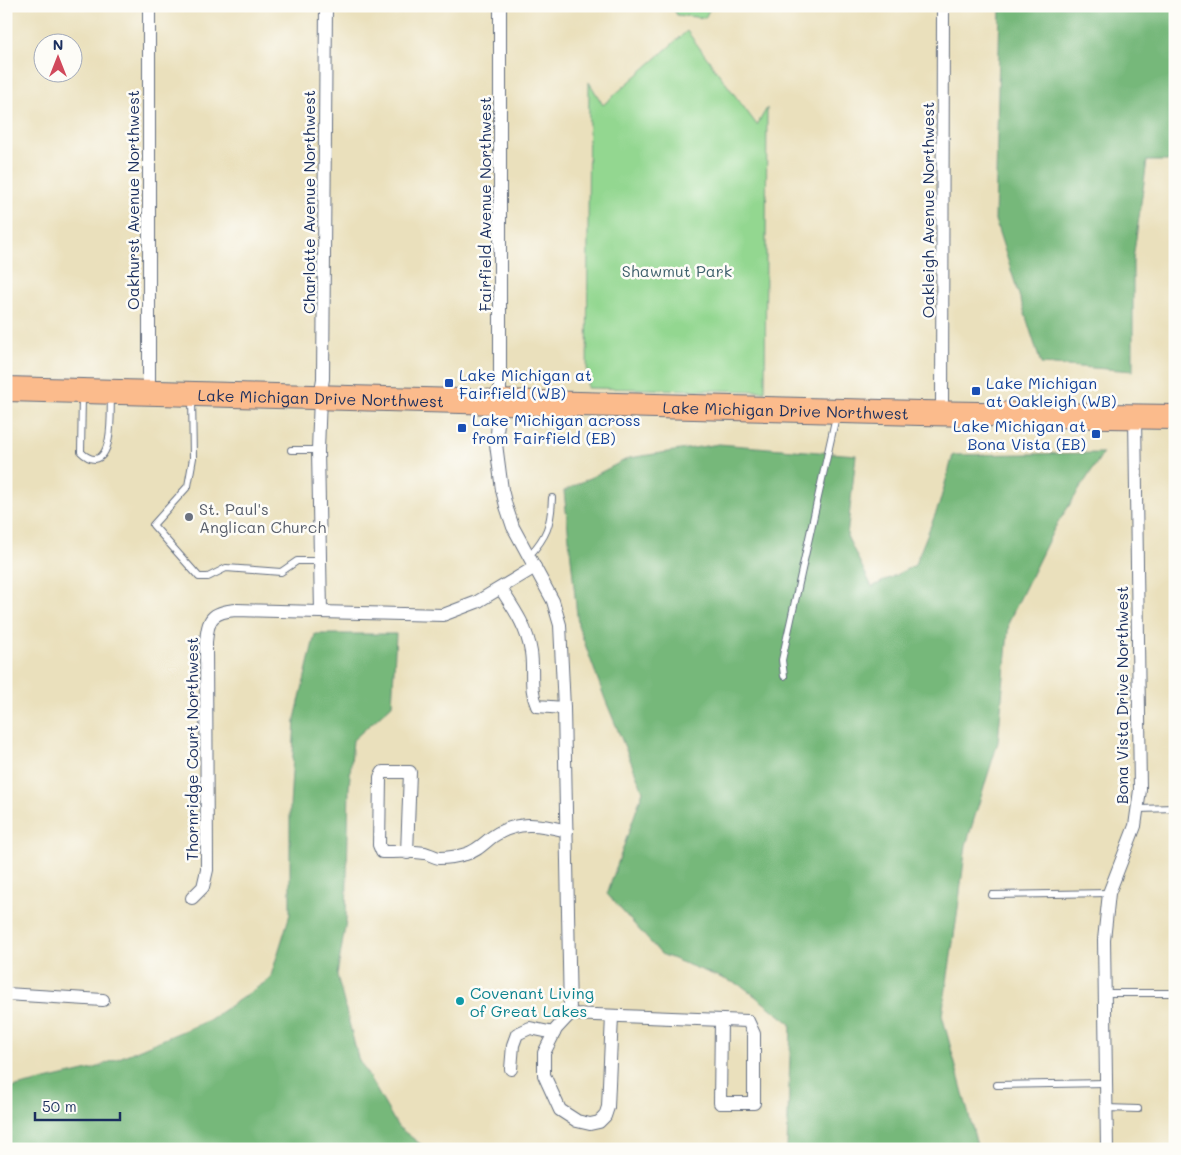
<svg xmlns="http://www.w3.org/2000/svg" width="1181" height="1155" font-family="Mali,sans-serif">
	<style>
		.green { fill: #93d790; stroke: #578377 }
		.forest { fill: #76b87a; stroke: #48746c }
		.lines { fill: none; stroke-linecap: round; stroke-linejoin: round }
		.lane-casing { stroke: #636d7f; stroke-width: 8 }
		.street-casing { stroke: #636d7f; stroke-width: 14 }
		.highway-casing { stroke: #636d7f; stroke-width: 26 }
		.lane { stroke: #fff; stroke-width: 6 }
		.street { stroke: #fff; stroke-width: 12 }
		.highway { stroke: #fbbb8c; stroke-width: 24 }
		.transit-dot { fill: #1a4fb4; stroke: #fdfcf7; stroke-width: 2 }
		.worship-dot { fill: #6b7280; stroke: #fdfcf7; stroke-width: 2 }
		.culture-dot { fill: #0f9aa8; stroke: #fdfcf7; stroke-width: 2 }
		.labels { text-anchor: middle; dominant-baseline: central; stroke-width: 5; stroke-linejoin: round; paint-order: stroke }
		.street-label { font-size: 16px; fill: #1b2f5e; stroke: #fdfcf7 }
		.park-label { font-size: 16px; fill: #3f616d; stroke: #fdfcf7 }
		.transit-label { font-size: 16px; fill: #164399; stroke: #fdfcf7; text-anchor: start }
		.worship-label { font-size: 16px; fill: #5b616d; stroke: #fdfcf7; text-anchor: start }
		.culture-label { font-size: 16px; fill: #0d838f; stroke: #fdfcf7; text-anchor: start }
	</style>
	<rect width="100%" height="100%" fill="#fdfcf7"/>
	<filter id="ink" filterUnits="userSpaceOnUse"><feTurbulence type="fractalNoise" baseFrequency=".02" numOctaves="2"/><feDisplacementMap in="SourceGraphic" scale="10" xChannelSelector="R" yChannelSelector="G"/><feConvolveMatrix kernelMatrix="1 2 1 2 8 2 1 2 1" color-interpolation-filters="sRGB"/></filter>
	<filter id="wash" filterUnits="userSpaceOnUse"><feTurbulence type="fractalNoise" baseFrequency=".0096" numOctaves="4" result="noise"/><feDisplacementMap in="SourceGraphic" scale="20" xChannelSelector="R" yChannelSelector="G"/><feGaussianBlur stdDeviation="1.12" result="paint"/><feColorMatrix in="noise" values="0 0 0 0 0 0 0 0 0 0 0 0 0 0 0 0 0 1.4 0 .05"/><feComposite in="paint" operator="in"/></filter>
	<g filter="url(#wash)">
		<rect width="100%" height="100%" fill="#eae0bc"/>
		<!-- green -->
		<g class="green">
			<polygon points="672,6 711,6 705,18 677,15"/>
			<polygon points="687,31 757,125 767,108 765,391 587,388 589,82 603,105"/>
		</g>
		<!-- forest -->
		<g class="forest">
			<polygon points="1000,6 1175,6 1175,161 1147,161 1133,259 1133,371 1041,364 995,220"/>
			<polygon points="719,444 856,455 847,536 872,587 915,565 939,505 953,455 1103,453 1054,529 1009,621 998,742 966,845 957,916 942,1015 978,1149 787,1149 791,1024 742,986 661,954 607,894 643,791 605,699 578,625 564,491 629,458"/>
			<polygon points="315,634 396,634 392,705 353,740 349,787 346,921 337,975 358,1058 398,1127 427,1149 6,1149 7,1089 93,1069 209,1020 270,979 290,914 290,807 295,719"/>
		</g>
	</g>
	<g filter="url(#ink)">
		<g class="lines">
			<!-- lane casing -->
			<g class="lane-casing">
				<g id="lane">
					<path d="M82 396 81 452C85 456 89 459 95 459 114 457 110 410 111 396"/>
					<polyline points="192,397 193,458 188,486 153,525 199,577 208,577 226,568 281,572 297,561 320,561"/>
					<polyline points="291,450 318,450"/>
					<path d="M529 556C547 536 551 525 552 498"/>
					<polyline points="784,676 782,660 836,416"/>
					<polyline points="1138,809 1175,808"/>
					<polyline points="992,895 1109,893"/>
					<polyline points="1105,993 1175,993"/>
					<polyline points="997,1085 1106,1083"/>
					<polyline points="1106,1108 1138,1109"/>
				</g>
			</g>
			<!-- street casing -->
			<g class="street-casing">
				<g id="street">
					<polyline points="500,6 500,402 496,444 502,490 506,506 513,527 553,601 560,625 564,708 570,1014 556,1029 544,1053 544,1075 560,1110 577,1121 590,1124 599,1122 605,1116 608,1107 612,1016"/>
					<polyline points="149,393 149,6"/>
					<polyline points="942,413 943,6"/>
					<path d="M501 589C514 609 527 627 531 652 534 671 529 689 537 706L564 708"/>
					<polyline points="321,612 318,450 320,397 323,379 326,6"/>
					<path d="M407 853 410 772H383L380 777 379 845 382 852C395 852 411 851 425 853 429 854 434 857 439 858 447 858 459 856 466 854 477 851 483 844 492 837 517 820 540 824 567 831"/>
					<path d="M192 898 203 887 207 870 206 642C208 619 211 612 236 610L443 615 477 602 535 567"/>
					<polyline points="6,994 103,1000"/>
					<polyline points="570,1014 748,1021 754,1034 754,1103 720,1103 721,1020"/>
					<polyline points="511,1069 513,1045 517,1034 530,1028 554,1033"/>
					<polyline points="1107,1149 1104,940 1109,893 1135,826 1140,790 1135,416"/>
				</g>
			</g>
			<!-- highway casing -->
			<g class="highway-casing">
				<g id="highway">
					<path id="s1" d="M6 389 920 413 1175 417"/>
				</g>
			</g>
			<!-- lane -->
			<use href="#lane" class="lane"/>
			<!-- street -->
			<use href="#street" class="street"/>
			<!-- highway -->
			<use href="#highway" class="highway"/>
		</g>
	</g>
	<!-- markers -->
	<g class="transit-dot">
		<rect x="444" y="378" width="10" height="10" rx="2.5"/>
		<rect x="971" y="386" width="10" height="10" rx="2.5"/>
		<rect x="457" y="423" width="10" height="10" rx="2.5"/>
		<rect x="1091" y="429" width="10" height="10" rx="2.5"/>
	</g>
	<circle class="worship-dot" cx="189" cy="517" r="5"/>
	<circle class="culture-dot" cx="460" cy="1001" r="5"/>
	<g class="labels">
		<!-- street labels -->
		<g class="street-label">
			<text transform="translate(132 200) rotate(-90)">Oakhurst Avenue Northwest</text>
			<text transform="translate(308 202) rotate(-90)">Charlotte Avenue Northwest</text>
			<text transform="translate(484 204) rotate(-90)">Fairfield Avenue Northwest</text>
			<text transform="translate(927 210) rotate(-90)">Oakleigh Avenue Northwest</text>
			<text stroke="none"><textPath href="#s1" startOffset="315">Lake Michigan Drive Northwest</textPath></text>
			<text stroke="none"><textPath href="#s1" startOffset="780">Lake Michigan Drive Northwest</textPath></text>
			<text transform="translate(1121 695) rotate(-90)">Bona Vista Drive Northwest</text>
			<text transform="translate(191 749) rotate(-90)">Thornridge Court Northwest</text>
		</g>
		<!-- park labels -->
		<g class="park-label">
			<text x="677" y="270">Shawmut Park</text>
		</g>
		<!-- transit labels -->
		<g class="transit-label">
			<text x="459" y="374">Lake Michigan at<tspan x="459" dy="18">Fairfield (WB)</tspan></text>
			<text x="986" y="382">Lake Michigan<tspan x="986" dy="18">at Oakleigh (WB)</tspan></text>
			<text x="472" y="419">Lake Michigan across<tspan x="472" dy="18">from Fairfield (EB)</tspan></text>
			<text x="1086" y="425" text-anchor="end">Lake Michigan at<tspan x="1086" dy="18">Bona Vista (EB)</tspan></text>
		</g>
		<!-- worship labels -->
		<g class="worship-label">
			<text x="199" y="508">St. Paul's<tspan x="199" dy="18">Anglican Church</tspan></text>
		</g>
		<!-- culture labels -->
		<g class="culture-label">
			<text x="470" y="992">Covenant Living<tspan x="470" dy="18">of Great Lakes</tspan></text>
		</g>
	</g>
	<!-- margin -->
	<rect width="1181" height="1155" fill="none" stroke="#fdfcf7" stroke-width="25"/>
	<!-- north arrow -->
	<g transform="translate(58 58)"><circle r="24" fill="#fdfcf7" stroke="#a3aaba"/>
	<path d="M0-4L9 19L0 12L-9 19Z" fill="#d1495b"/>
	<text y="-8" font-size="14" font-weight="bold" text-anchor="middle" fill="#1b2f5e">N</text>
	</g>
	<!-- scale -->
	<path d="M35 1112v8h85v-8" fill="none" stroke="#1b2f5e" stroke-width="2.5"/>
	<text x="42" y="1112" font-size="15" fill="#1b2f5e" stroke="#fdfcf7" stroke-width="4" paint-order="stroke">50 m</text>
</svg>
